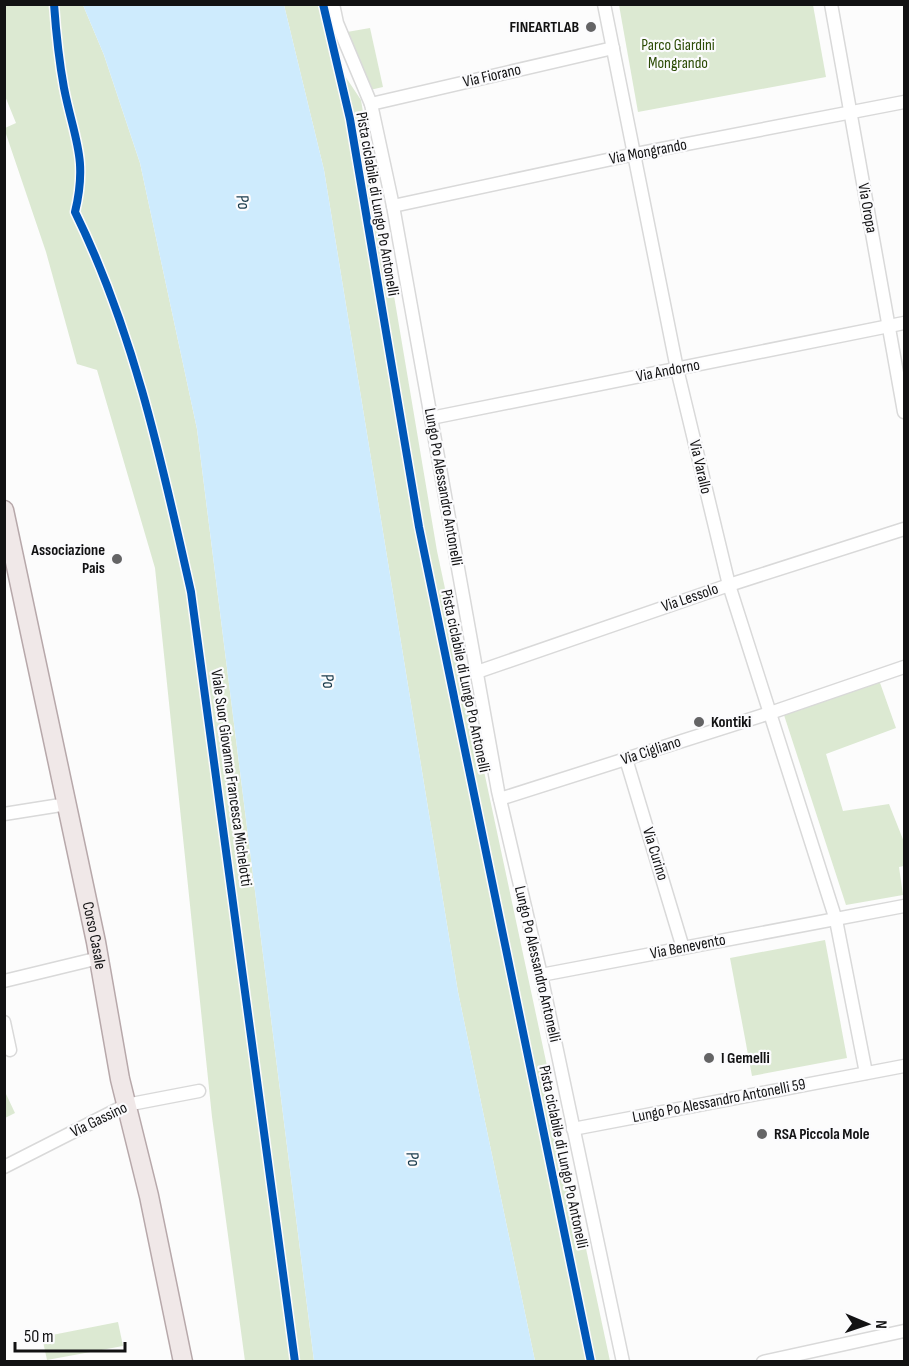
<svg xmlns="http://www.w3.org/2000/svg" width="909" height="1366" font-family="'Sofia Sans Condensed',sans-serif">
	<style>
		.green { fill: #dce9d2 }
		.water { fill: #ceebfd }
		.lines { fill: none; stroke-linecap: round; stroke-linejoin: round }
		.street-casing { stroke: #d9d9d9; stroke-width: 15 }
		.primary-casing { stroke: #b7a8aa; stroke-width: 21 }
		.street { stroke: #fff; stroke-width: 12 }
		.primary { stroke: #f0e8e8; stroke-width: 18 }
		.cycleway-casing { stroke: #fbfbfd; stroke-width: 11 }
		.cycleway { stroke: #0057b8; stroke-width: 8 }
		.poi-dot { fill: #646465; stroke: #fbfbfd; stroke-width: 2 }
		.labels { text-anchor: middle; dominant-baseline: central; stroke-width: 4.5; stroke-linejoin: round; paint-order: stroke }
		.poi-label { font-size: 16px; font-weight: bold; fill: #121213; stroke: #fbfbfd; text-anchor: start }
		.park-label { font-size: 16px; fill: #2c4b06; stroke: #fbfbfd }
		.street-label { font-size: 16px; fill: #121213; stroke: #fbfbfd }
		.water-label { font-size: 18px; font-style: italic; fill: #183a4b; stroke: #fbfbfd }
	</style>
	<rect width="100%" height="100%" fill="#fcfcfc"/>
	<!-- green -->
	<g class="green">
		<polygon points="4,5 83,5 104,55 140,163 197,429 314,1361 245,1361 212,1117 155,568 97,370 77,364 46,252 5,131 5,128 16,123 5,96"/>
		<polygon points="284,5 324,5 337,64 361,100 437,551 610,1361 535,1361 458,992 324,170"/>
		<polygon points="619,5 813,5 826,77 638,112"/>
		<polygon points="370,28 383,87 370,90 347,32"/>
		<polygon points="879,680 896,728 826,754 843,811 889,804 904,842 904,866 899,867 903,895 846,905 783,712"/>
		<polygon points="825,940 847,1058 752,1076 730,958"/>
		<polygon points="6,1094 15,1113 5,1118 5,1095"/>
		<polygon points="118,1322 123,1346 47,1360 42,1337"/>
	</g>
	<!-- water -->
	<polygon class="water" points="83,5 284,5 324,170 458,992 535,1361 314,1361 197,429 140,163 104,55"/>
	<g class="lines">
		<!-- street casing -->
		<g class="street-casing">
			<g id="street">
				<polyline points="333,4 337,23 371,104 393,206 498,791 541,975 623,1362"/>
				<polyline points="604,4 677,369 729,585 836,920 866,1073"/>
				<polyline points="831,4 904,412"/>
				<polyline points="371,104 613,48"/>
				<polyline points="393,206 635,154 904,102"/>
				<polyline points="431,418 904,323"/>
				<polyline points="477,672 729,585 904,529"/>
				<polyline points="626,759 683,948"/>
				<polyline points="500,799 770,713 904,667"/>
				<polyline points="4,814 67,804"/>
				<polyline points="541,975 904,906"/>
				<polyline points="4,981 99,958"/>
				<polyline points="4,1022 10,1050"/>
				<polyline points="573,1129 904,1066"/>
				<polyline points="4,1167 126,1105 199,1091"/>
				<polyline points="763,1362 904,1331"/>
			</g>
		</g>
		<!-- primary casing -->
		<g class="primary-casing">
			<g id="primary">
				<path id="s1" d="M4 510 96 942 120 1079 149 1196 183 1362"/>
			</g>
		</g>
		<!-- street -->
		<use href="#street" class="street"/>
		<!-- primary -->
		<use href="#primary" class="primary"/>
		<!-- cycleway casing -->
		<g class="cycleway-casing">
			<g id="cycleway">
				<path d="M54 4C56 32 59 61 64 88 74 139 88 158 75 212 134 332 162 463 191 592L295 1362"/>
				<polyline points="323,4 350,119 419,527 591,1362"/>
			</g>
		</g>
		<!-- cycleway -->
		<use href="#cycleway" class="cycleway"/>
	</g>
	<!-- markers -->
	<g class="poi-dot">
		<circle cx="591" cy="27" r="6"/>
		<circle cx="117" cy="559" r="6"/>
		<circle cx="699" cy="722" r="6"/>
		<circle cx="709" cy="1058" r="6"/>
		<circle cx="762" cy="1134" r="6"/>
	</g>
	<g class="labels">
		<!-- poi labels -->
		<g class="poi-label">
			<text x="579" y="27" text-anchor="end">FINEARTLAB</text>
			<text x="105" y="550" text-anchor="end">Associazione<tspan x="105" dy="18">Pais</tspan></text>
			<text x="711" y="722">Kontiki</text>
			<text x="721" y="1058">I Gemelli</text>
			<text x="774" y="1134">RSA Piccola Mole</text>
		</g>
		<!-- park labels -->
		<g class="park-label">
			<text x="678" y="45">Parco Giardini<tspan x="678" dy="18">Mongrando</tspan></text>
		</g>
		<!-- street labels -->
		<g class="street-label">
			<text transform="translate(492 76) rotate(-13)">Via Fiorano</text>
			<text transform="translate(648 152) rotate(-11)">Via Mongrando</text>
			<text transform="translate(377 204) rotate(80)">Pista ciclabile di Lungo Po Antonelli</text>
			<text transform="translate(867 208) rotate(80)">Via Oropa</text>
			<text transform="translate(668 371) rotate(-11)">Via Andorno</text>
			<text transform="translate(700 467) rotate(77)">Via Varallo</text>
			<text transform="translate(443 487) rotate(80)">Lungo Po Alessandro Antonelli</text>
			<text transform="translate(690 598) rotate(-19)">Via Lessolo</text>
			<text transform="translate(465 681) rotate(78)">Pista ciclabile di Lungo Po Antonelli</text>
			<text transform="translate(651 751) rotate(-18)">Via Cigliano</text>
			<text transform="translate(231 778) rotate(82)">Viale Suor Giovanna Francesca Michelotti</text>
			<text transform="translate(655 854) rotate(73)">Via Curino</text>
			<text stroke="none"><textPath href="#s1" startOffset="435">Corso Casale</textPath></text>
			<text transform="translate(688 947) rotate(-11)">Via Benevento</text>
			<text transform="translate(537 964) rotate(77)">Lungo Po Alessandro Antonelli</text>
			<text transform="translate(719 1101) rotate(-11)">Lungo Po Alessandro Antonelli 59</text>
			<text transform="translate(99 1120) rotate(-26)">Via Gassino</text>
			<text transform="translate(563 1157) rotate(78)">Pista ciclabile di Lungo Po Antonelli</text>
		</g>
		<!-- water labels -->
		<g class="water-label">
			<text transform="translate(243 202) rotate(80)">Po</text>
			<text transform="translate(328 681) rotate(80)">Po</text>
			<text transform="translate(413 1159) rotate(80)">Po</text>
		</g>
	</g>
	<!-- border -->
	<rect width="909" height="1366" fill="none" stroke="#121213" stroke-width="12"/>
	<!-- north arrow -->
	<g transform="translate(867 1324) rotate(92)" stroke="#fbfbfd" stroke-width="4.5" paint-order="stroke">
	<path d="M0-4.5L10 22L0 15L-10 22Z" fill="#121213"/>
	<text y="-9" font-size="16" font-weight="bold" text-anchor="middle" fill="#121213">N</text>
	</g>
	<!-- scale -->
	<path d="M15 1342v9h110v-9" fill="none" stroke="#121213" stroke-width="3"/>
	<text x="24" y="1342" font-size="18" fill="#121213" stroke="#fbfbfd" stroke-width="4.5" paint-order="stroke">50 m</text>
</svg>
